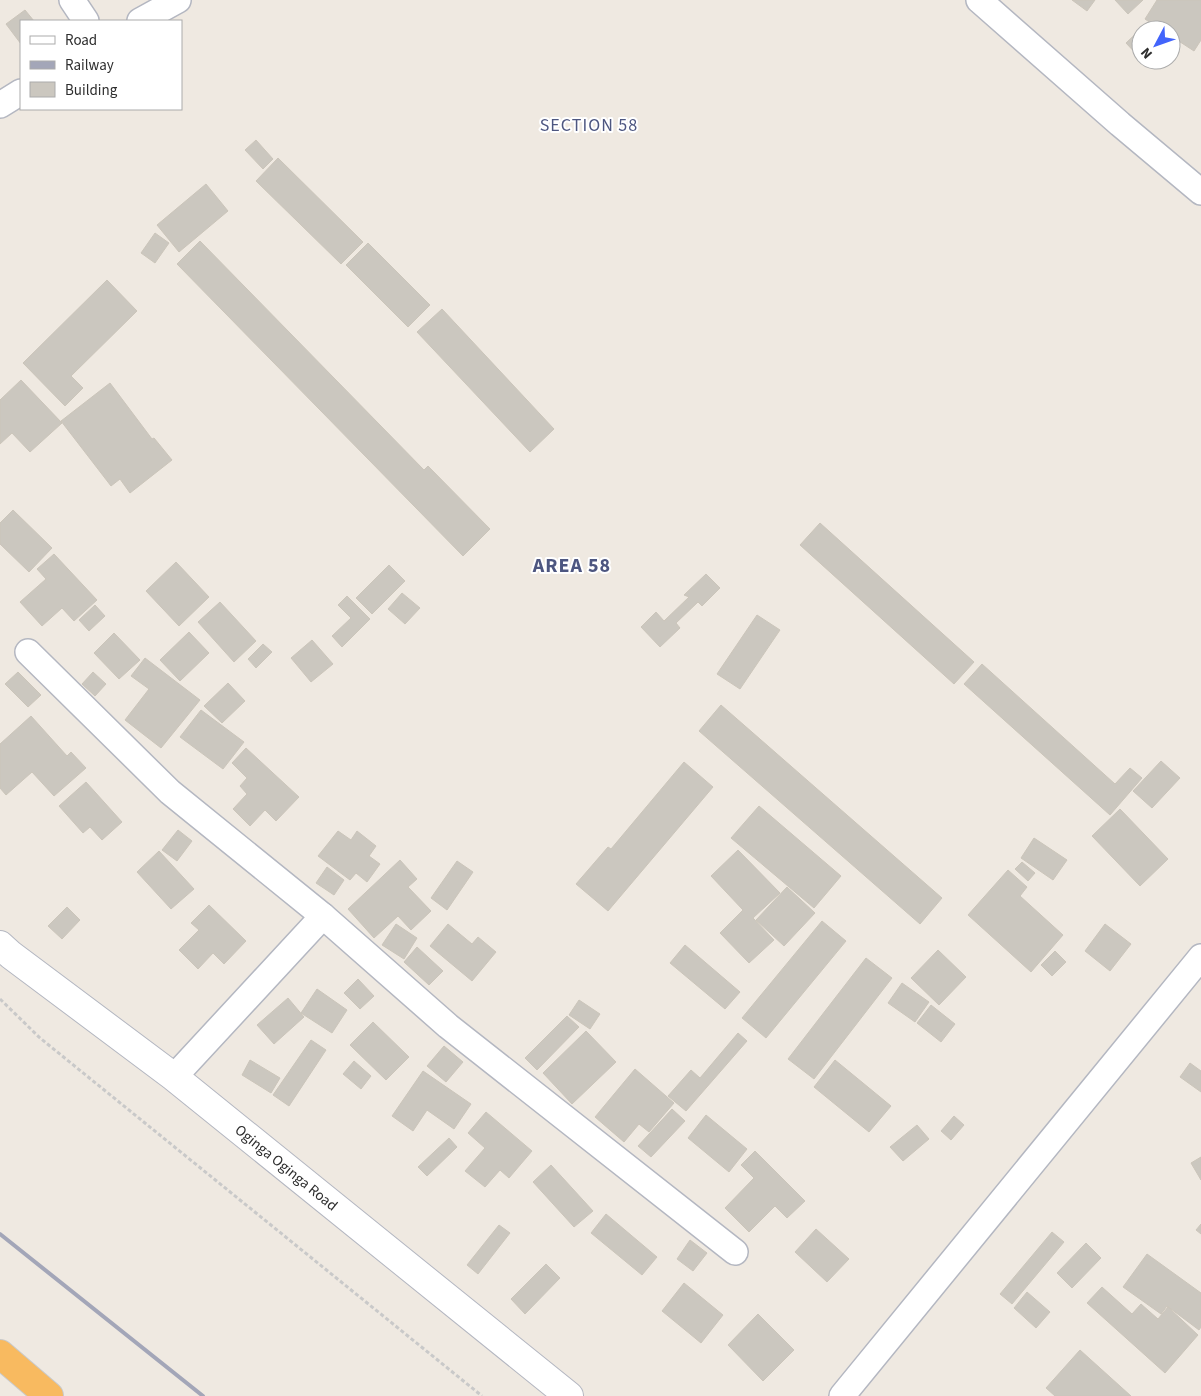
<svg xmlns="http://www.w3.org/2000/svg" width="1201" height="1396" font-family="'Source Sans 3',sans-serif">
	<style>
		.building { fill: #cbc7bf; stroke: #cbc5ba }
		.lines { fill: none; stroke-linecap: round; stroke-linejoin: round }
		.minor-casing { stroke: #b4b7c1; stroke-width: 28 }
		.tertiary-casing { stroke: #b4b7c1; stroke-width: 30 }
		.trunk-casing { stroke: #c9c9c9; stroke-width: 30 }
		.path { stroke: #c9c9c9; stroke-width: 3; stroke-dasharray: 4 2.5; stroke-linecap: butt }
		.minor { stroke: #fff; stroke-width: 25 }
		.tertiary { stroke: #fff; stroke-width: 28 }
		.trunk { stroke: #f8ba60; stroke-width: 28 }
		.rail { stroke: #a3a6b8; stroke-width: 4 }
		.labels { text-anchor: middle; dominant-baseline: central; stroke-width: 4; stroke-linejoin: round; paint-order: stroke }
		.street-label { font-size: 15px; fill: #2e2e2e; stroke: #fff }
		.quarter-label { font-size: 18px; letter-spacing: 1px; fill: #4d5680; stroke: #fff }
		.district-label { font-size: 20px; font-weight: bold; letter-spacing: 1px; fill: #4d5680; stroke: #fff }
	</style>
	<rect width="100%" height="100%" fill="#efe9e1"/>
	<!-- building -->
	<g class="building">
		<polygon points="1072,0 1095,0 1087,11"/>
		<polygon points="1115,0 1143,0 1128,14"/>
		<polygon points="1157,0 1201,0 1201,40 1194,51 1171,36 1171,30 1161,30 1145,19"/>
		<polygon points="25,10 34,21 21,21 21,44 6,24"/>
		<polygon points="1148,22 1156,30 1141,30 1141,59 1126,43"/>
		<polygon points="1141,60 1154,60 1147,66"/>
		<polygon points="256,140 273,159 263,169 245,150"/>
		<polygon points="278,158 363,242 341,264 256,181"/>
		<polygon points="206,184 228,211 179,252 157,225"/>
		<polygon points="155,233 169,243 155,263 141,253"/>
		<polygon points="200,241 424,470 428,466 490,529 463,556 177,264"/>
		<polygon points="368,243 430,305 408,327 346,265"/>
		<polygon points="107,280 137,311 71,376 83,388 65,406 23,363"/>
		<polygon points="442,309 554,429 530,452 417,332"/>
		<polygon points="21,380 62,423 30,452 12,433 0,444 0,400"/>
		<polygon points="110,383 152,439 154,438 172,460 130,493 120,479 111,486 61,421"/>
		<polygon points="13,510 52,548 29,572 0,544 0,523"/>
		<polygon points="820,523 974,662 954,684 800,545"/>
		<polygon points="54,554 97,600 74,621 62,608 42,626 20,602 46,579 37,569"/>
		<polygon points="176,562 209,597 179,626 146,591"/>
		<polygon points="389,565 405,581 372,614 356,598"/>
		<polygon points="706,574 720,588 702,606 698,602 676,623 680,628 660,647 641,627 656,612 664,621 689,597 684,595"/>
		<polygon points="402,593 420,608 405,624 388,609"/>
		<polygon points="347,596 370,619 342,647 332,636 351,618 338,605"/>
		<polygon points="220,602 256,641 234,662 198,622"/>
		<polygon points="95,605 105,616 89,631 79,620"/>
		<polygon points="757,615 780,630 740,689 717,674"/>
		<polygon points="189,632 209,653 180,681 160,660"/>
		<polygon points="114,633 140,660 119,679 94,653"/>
		<polygon points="312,640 333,664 311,682 291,658"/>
		<polygon points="263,644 272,652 256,668 248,659"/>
		<polygon points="145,658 200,700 161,748 125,720 149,689 131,676"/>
		<polygon points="982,664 1115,784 1130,768 1142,778 1110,815 964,684"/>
		<polygon points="18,672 41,695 28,707 5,684"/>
		<polygon points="93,672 106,684 95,696 82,684"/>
		<polygon points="228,683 245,701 222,723 204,706"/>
		<polygon points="721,705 942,898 920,924 699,731"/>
		<polygon points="201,710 244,742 223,769 180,737"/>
		<polygon points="31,716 67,756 71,752 86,768 54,796 32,772 6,795 0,788 0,744"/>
		<polygon points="246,748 299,797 276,821 265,810 250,826 233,809 247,794 240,786 247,778 232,763"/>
		<polygon points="1161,761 1180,778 1152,808 1133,791"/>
		<polygon points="684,762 713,787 608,911 576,884 608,847 611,849"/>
		<polygon points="86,782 122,822 102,840 90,827 83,833 59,806"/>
		<polygon points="759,806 841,876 814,908 731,838"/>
		<polygon points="1120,809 1168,859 1140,886 1092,836"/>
		<polygon points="178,830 192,841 177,861 162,850"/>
		<polygon points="338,831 351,840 357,831 376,846 369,856 380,864 367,882 356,873 350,880 318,856"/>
		<polygon points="1034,838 1067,860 1053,880 1021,858"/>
		<polygon points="738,850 780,893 753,918 774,940 749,963 720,933 743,910 711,876"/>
		<polygon points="159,851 194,889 171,909 137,872"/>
		<polygon points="400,860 417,879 408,887 431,911 411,930 398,916 374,938 348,909"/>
		<polygon points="457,861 473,872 447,910 431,898"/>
		<polygon points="1022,862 1035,873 1028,881 1015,869"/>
		<polygon points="327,867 344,880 334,895 316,883"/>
		<polygon points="1008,870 1027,887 1020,896 1063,935 1031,972 968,915"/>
		<polygon points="787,887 815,913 784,946 756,920"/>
		<polygon points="209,905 246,941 224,964 213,953 198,969 179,950 199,930 191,923"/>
		<polygon points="67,907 80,920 62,939 48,926"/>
		<polygon points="822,921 846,941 766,1038 742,1018"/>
		<polygon points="396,924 417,938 404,959 382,945"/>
		<polygon points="448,924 472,944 478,937 496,952 472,981 430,946"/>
		<polygon points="1105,924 1131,944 1110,971 1085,951"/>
		<polygon points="685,945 740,992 725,1009 670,963"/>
		<polygon points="417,947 443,971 429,985 404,962"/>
		<polygon points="938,950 966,977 939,1005 911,978"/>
		<polygon points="1055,951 1066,962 1052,976 1041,965"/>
		<polygon points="866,958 892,978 814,1079 788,1059"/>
		<polygon points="358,979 374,996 360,1009 344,993"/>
		<polygon points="902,983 929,1002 915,1022 888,1003"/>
		<polygon points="317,989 347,1010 332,1033 301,1013"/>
		<polygon points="288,998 304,1017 274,1044 257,1025"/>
		<polygon points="579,1000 600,1014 590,1029 569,1015"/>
		<polygon points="931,1005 955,1024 941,1042 917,1023"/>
		<polygon points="567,1016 579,1027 537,1070 525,1058"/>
		<polygon points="373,1022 409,1057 386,1080 350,1045"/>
		<polygon points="586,1031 616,1062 572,1104 543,1073"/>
		<polygon points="738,1033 747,1041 686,1111 668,1096 691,1070 700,1078"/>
		<polygon points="311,1040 326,1050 289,1106 273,1095"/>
		<polygon points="444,1046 463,1062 446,1082 427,1066"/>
		<polygon points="250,1060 280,1078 271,1093 242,1075"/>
		<polygon points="835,1060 891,1106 869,1132 814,1087"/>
		<polygon points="354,1061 371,1076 361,1089 343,1074"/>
		<polygon points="1190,1063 1201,1071 1201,1092 1180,1077"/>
		<polygon points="635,1069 674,1103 649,1132 639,1124 624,1142 595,1117"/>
		<polygon points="423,1071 471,1104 454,1129 427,1110 413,1131 392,1116"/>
		<polygon points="672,1109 685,1121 651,1157 638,1146"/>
		<polygon points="486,1112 532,1151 509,1178 500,1170 485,1187 465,1171 485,1148 468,1133"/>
		<polygon points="706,1115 747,1149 729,1172 688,1138"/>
		<polygon points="954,1116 964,1125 951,1140 941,1131"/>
		<polygon points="917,1125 929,1139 903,1161 890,1147"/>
		<polygon points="449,1138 457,1147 427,1176 418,1167"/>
		<polygon points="755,1151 805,1201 787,1218 775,1206 749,1232 725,1208 754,1178 741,1165"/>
		<polygon points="1201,1157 1201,1180 1191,1163"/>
		<polygon points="551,1165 593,1211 574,1227 533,1182"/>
		<polygon points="606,1214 657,1257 642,1275 591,1233"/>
		<polygon points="1201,1224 1201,1234 1196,1230"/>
		<polygon points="499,1225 510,1233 478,1274 467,1265"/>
		<polygon points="816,1229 849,1259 827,1282 795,1252"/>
		<polygon points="1052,1232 1064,1242 1012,1304 1000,1294"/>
		<polygon points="690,1240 707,1253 693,1271 677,1259"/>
		<polygon points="1086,1243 1101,1258 1072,1288 1057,1273"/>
		<polygon points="1147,1254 1201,1293 1201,1327 1199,1330 1167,1306 1161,1314 1123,1287"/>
		<polygon points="546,1264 560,1278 525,1314 511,1299"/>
		<polygon points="684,1283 723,1315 701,1343 662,1311"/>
		<polygon points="1102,1287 1132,1314 1141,1304 1158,1319 1168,1307 1198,1335 1165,1373 1087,1303"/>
		<polygon points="1027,1292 1050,1312 1036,1328 1014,1308"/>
		<polygon points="758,1314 794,1350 763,1381 728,1345"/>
		<polygon points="1080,1350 1131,1396 1055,1396 1046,1388"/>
	</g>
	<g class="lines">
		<!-- minor casing -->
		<g class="minor-casing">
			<g id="minor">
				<polyline points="72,0 86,21"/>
				<polyline points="979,0 1120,124 1201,192"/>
				<polyline points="140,21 178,0"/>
				<polyline points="0,105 21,92"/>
				<polyline points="28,652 170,792 323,916 448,1026 735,1252"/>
				<polyline points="174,1077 323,916"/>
				<polyline points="842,1396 1201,957"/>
			</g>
		</g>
		<!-- tertiary casing -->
		<g class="tertiary-casing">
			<polyline id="tertiary" points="0,945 11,955 174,1077 569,1396"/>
		</g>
		<!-- trunk casing -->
		<g class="trunk-casing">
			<polyline id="trunk" points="0,1354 49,1396"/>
		</g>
		<!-- path -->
		<polyline class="path" points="0,999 40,1038 482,1396"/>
		<!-- minor -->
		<use href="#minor" class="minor"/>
		<!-- tertiary -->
		<use href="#tertiary" class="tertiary"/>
		<!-- trunk -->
		<use href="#trunk" class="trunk"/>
		<!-- rail -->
		<polyline class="rail" points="0,1234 203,1396"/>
	</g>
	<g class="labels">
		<!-- street labels -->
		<g class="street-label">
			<text transform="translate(286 1168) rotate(39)">Oginga Oginga Road</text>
		</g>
		<!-- quarter labels -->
		<g class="quarter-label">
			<text x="589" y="125">SECTION 58</text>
		</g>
		<!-- district labels -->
		<g class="district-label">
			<text x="572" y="566">AREA 58</text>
		</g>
	</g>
	<!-- legend -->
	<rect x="20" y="20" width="162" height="90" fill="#ffffff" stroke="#ababab"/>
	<rect x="30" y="36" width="25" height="8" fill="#ffffff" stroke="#ababab"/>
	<text x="65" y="45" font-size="15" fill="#2e2e2e">Road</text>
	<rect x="30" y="61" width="25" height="8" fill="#a3a6b8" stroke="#ababab"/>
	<text x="65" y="70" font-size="15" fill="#2e2e2e">Railway</text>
	<rect x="30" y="82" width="25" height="15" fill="#cbc7bf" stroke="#ababab"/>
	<text x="65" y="95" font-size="15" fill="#2e2e2e">Building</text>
	<!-- north arrow -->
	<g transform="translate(1156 45) rotate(229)"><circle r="24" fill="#ffffff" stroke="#ababab"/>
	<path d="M0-4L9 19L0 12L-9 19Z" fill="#4264fb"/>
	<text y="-8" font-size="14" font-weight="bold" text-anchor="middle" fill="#2e2e2e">N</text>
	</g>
</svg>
